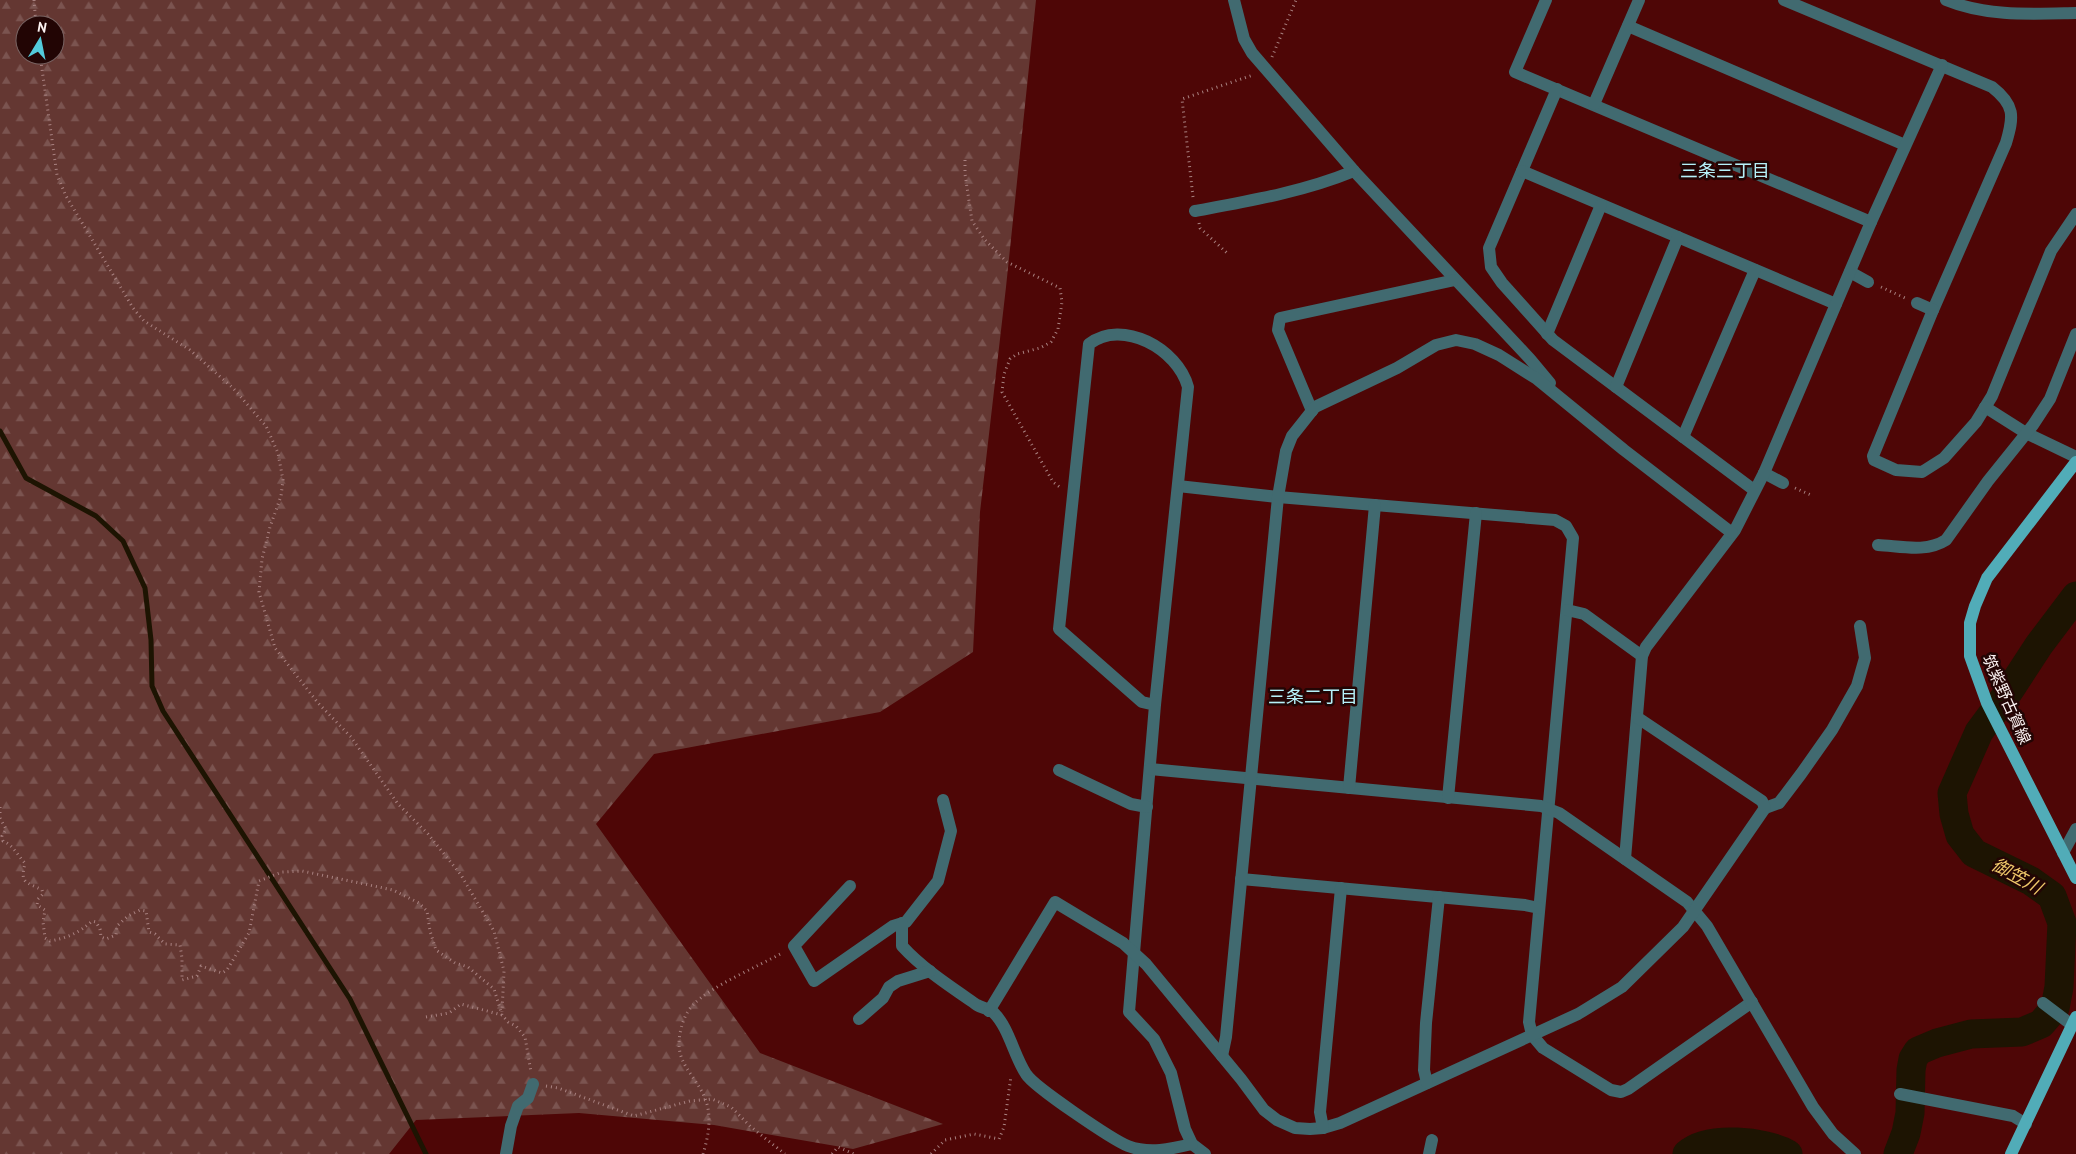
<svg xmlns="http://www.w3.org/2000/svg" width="2076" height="1154" font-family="'PT Sans','Noto Sans JP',sans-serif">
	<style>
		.forest { fill: url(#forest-firs); fill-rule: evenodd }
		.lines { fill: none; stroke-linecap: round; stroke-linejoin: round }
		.stream { stroke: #1d1402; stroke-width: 5 }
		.river { stroke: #1d1402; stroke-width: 29 }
		.path { stroke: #a98281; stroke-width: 3; stroke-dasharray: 1 4; stroke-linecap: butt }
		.minor { stroke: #416a70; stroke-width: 12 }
		.major { stroke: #51acb8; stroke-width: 12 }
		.labels { text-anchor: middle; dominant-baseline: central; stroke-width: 5; stroke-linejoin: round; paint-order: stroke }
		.street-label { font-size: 16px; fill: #fbf2f1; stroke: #220504 }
		.neighbourhood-label { font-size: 18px; fill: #b6f1f9; stroke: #220504 }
		.water-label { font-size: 18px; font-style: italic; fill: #efc86a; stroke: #220504 }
	</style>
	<defs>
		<pattern id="forest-firs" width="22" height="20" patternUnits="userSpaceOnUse" patternTransform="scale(1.25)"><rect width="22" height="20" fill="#643732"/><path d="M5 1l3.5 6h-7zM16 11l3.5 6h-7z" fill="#7b5450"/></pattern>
	</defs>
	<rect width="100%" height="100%" fill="#4e0606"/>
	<!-- forest -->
	<path class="forest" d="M0 0H1036L1006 287 980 512 973 652 880 712 654 754 596 824 760 1053 943 1124 853 1149 714 1125 579 1113 416 1120 389 1154H0ZM25 25H55V55H25Z"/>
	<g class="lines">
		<!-- stream -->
		<polyline class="stream" points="0,431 26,478 96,516 123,541 145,588 151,640 152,686 163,711 350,999 426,1154"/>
		<!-- river -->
		<g class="river">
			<path d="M1687 1154C1708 1135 1765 1141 1788 1154"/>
			<polyline points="1898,1154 1906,1133 1910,1113 1911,1070 1913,1059 1918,1051 1937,1043 1971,1034 2022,1032 2041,1024 2055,1008 2059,987 2062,923 2052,896 2031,881 1974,853 1960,835 1954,814 1952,793 1979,732 2007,694 2039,645 2076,596"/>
		</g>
		<!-- path -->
		<g class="path">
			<polyline points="34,0 36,25"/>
			<polyline points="40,55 57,175 66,196 133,308 144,321 190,350 233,388 266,426 278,453 283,480 281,496 270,527 262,559 259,592 275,648 318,703 351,737 398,804 428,834 461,875 494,931 504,971 502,1012"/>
			<polyline points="1272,57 1296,0"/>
			<polyline points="965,160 965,174 972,221 985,240 1007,262 1060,288 1062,302 1058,329 1051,342 1040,348 1017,354 1010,359 1004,374 1002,392 1053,482 1061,488"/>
			<polyline points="1193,197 1182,99 1253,75"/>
			<polyline points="1199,223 1200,228 1227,253"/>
			<polyline points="1881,287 1905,298"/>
			<polyline points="1795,488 1811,495"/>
			<polyline points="0,807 0,814"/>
			<path d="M0 818 6 829 2 836 3 841C13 845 18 856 25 863 20 884 25 881 42 890L43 894 38 899 37 905 45 910 43 922 45 938 50 941C67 938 79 933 92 921L96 922 100 929 101 937 106 939 116 935 117 926 128 916 140 910 146 911 149 932 155 934 165 944 180 945 182 958V980L197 976 201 966 222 973 227 970 249 933 259 881 282 872 302 871 393 890 419 903 427 911 430 931 436 950 455 963 468 967 494 989 502 1015 508 1022 516 1026 525 1037 531 1072"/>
			<polyline points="426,1017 449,1013 461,1004 502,1015"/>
			<polyline points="546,1086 558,1088 634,1116 690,1101 712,1099 731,1107 751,1127 785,1154"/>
			<path d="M703 1154C708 1138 712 1118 706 1101 696 1073 672 1064 681 1029 683 1020 687 1011 693 1005 709 987 759 966 782 953"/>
			<polyline points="832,1154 838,1147 854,1154"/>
			<polyline points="931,1154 945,1140 974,1134 999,1139 1004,1127 1011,1076"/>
		</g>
		<!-- minor -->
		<g class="minor">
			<polyline points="1234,0 1244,39 1252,53 1354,171 1530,359 1550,383"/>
			<polyline points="1546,0 1515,72 1871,222"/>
			<path d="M1784 0 1992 87C2015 105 2014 116 2006 143L1933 310 1873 456 1874 460 1896 470 1922 472 1944 458 1976 422 1992 396 2051 251 2076 214"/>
			<path d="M1946 0C1987 17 2032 14 2076 13"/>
			<polyline points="1628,26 1905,145"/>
			<polyline points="1557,89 1489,248 1491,267 1502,283 1553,340 1754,490"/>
			<polyline points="1594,104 1639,0"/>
			<polyline points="1522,171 1836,304"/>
			<path d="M1195 211C1249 201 1303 192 1354 171"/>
			<polyline points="1850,272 1868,282"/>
			<polyline points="1917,303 1933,310"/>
			<polyline points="1547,334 1601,205"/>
			<polyline points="1616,387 1678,237"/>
			<polyline points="1985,407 2026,433 2076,457"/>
			<polyline points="1312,411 1278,330 1280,318 1455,280"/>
			<polyline points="1683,437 1755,270"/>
			<polyline points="1764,473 1783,483"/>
			<polyline points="1178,486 1278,497 1555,520 1566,526 1573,538 1529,1022 1532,1035 1543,1048 1611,1090 1621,1092 1628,1089 1752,1002"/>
			<path d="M1878 545C1900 546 1926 553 1946 540L1988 481 2033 425 2050 399 2076 334"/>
			<polyline points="1567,610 1584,614 1642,656"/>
			<path d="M1155 705 1142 702 1059 629 1089 344C1122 318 1178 349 1188 387L1155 705 1129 1012 1154 1039 1171 1073 1185 1129 1192 1144 1205 1154"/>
			<polyline points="1150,769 1541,806 1559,813 1687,902 1707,926 1813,1107 1833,1134 1855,1154"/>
			<polyline points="1059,770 1131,804 1147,807"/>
			<polyline points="1349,788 1375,505"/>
			<polyline points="1448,798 1476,513"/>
			<polyline points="1765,808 1779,803 1801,774 1832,730 1857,686 1865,658 1860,626"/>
			<polyline points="2063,853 2076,829"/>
			<polyline points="1625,859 1642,656 1646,647 1735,530 1764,473 1871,222 1942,65"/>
			<polyline points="1241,879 1525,905 1539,908"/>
			<polyline points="850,886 794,946 814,981 893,926 906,922 938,881 951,831 943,800"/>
			<path d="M902 923V946C923 969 951 987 977 1005 982 1008 990 1009 994 1013 1009 1028 1014 1056 1026 1074 1034 1087 1113 1140 1128 1146 1149 1154 1171 1149 1192 1144"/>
			<polyline points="2043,1003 2072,1025"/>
			<polyline points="989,1011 1055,902 1123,943 1146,964 1241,1079 1264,1110 1277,1120 1295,1128 1310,1129 1323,1128 1340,1123 1578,1014 1622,987 1683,927 1765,808 1762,801 1638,718"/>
			<polyline points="859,1019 883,998 889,987 898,981 930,971"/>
			<polyline points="1222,1056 1226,1037 1278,497 1286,451 1292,436 1315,407 1397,368 1436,345 1456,340 1475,344 1499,355 1537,379 1624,450 1732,533"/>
			<polyline points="1427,1083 1424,1070 1426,1023 1439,897"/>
			<polyline points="1900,1094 2013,1116 2026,1124"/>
			<polyline points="1323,1128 1320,1112 1341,888"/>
			<polyline points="506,1154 511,1126 518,1106 528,1098 533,1084"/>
			<polyline points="1429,1154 1432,1140"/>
		</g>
		<!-- major -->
		<g class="major">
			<polyline points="2076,462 1987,578 1975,606 1970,623 1970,656 1987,703 2076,878"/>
			<polyline points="2011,1154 2076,1017"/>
		</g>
	</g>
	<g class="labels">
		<!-- street labels -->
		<g class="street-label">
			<text transform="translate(2007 699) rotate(66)">筑紫野古賀線</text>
		</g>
		<!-- neighbourhood labels -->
		<g class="neighbourhood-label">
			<text x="1725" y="170">三条三丁目</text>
			<text x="1313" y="696">三条二丁目</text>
		</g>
		<!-- water labels -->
		<g class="water-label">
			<text transform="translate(2017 876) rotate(29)">御笠川</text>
		</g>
	</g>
	<!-- north arrow -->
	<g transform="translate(40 40) rotate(10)"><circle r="24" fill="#220504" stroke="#796463"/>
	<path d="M0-4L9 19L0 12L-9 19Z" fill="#53cbdb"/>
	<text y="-8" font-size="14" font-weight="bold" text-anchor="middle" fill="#fbf2f1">N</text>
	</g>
</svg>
